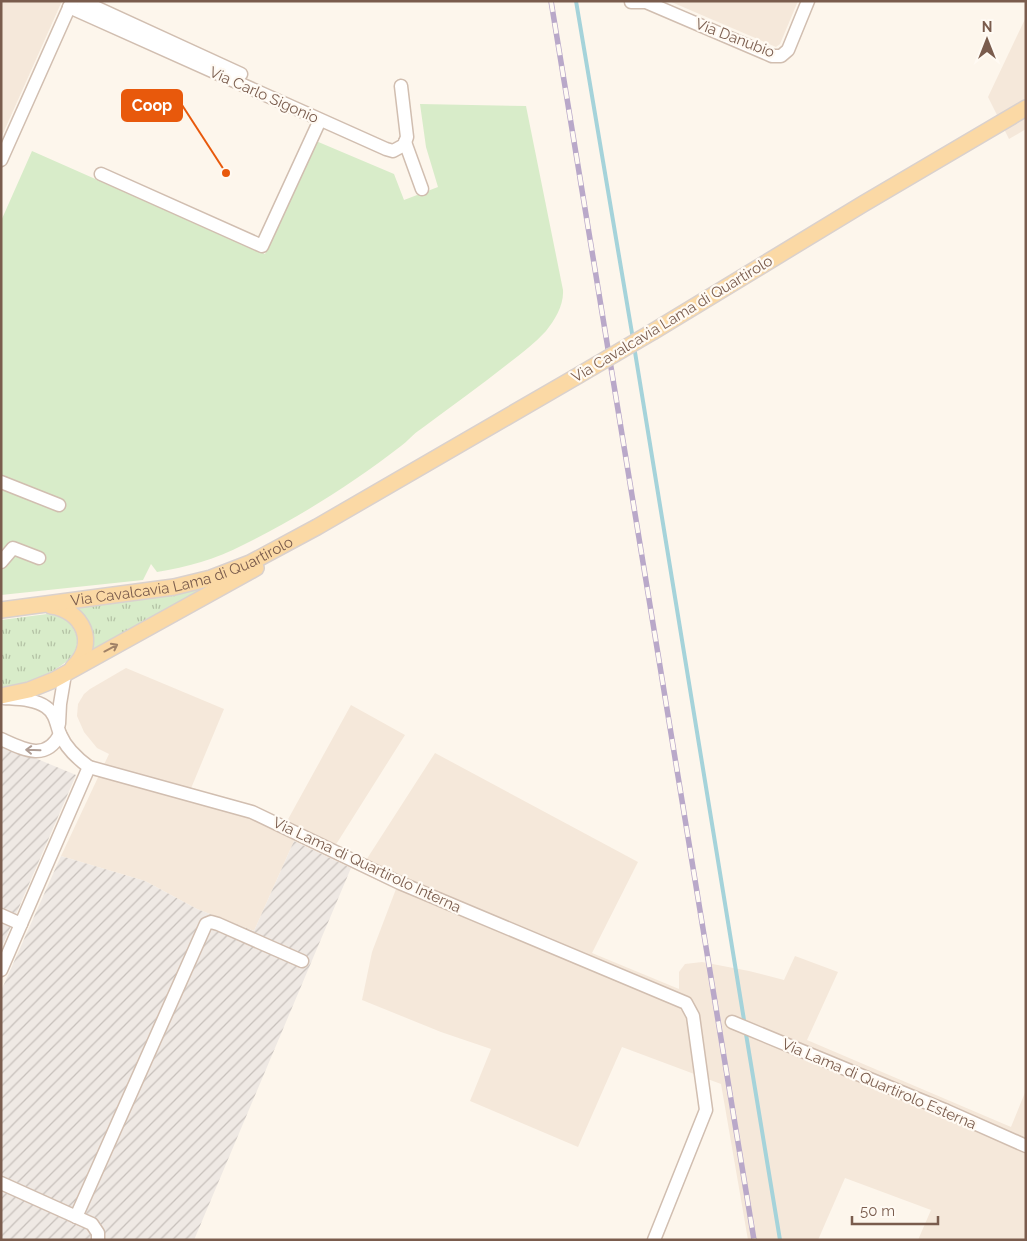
<svg xmlns="http://www.w3.org/2000/svg" width="1027" height="1241" font-family="Raleway,sans-serif">
	<style>
		.residential { fill: #f5e8da }
		.industrial { fill: url(#industrial-furrows) }
		.grass { fill: url(#grass-tufts) }
		.park { fill: #d8ecc9 }
		.lines { fill: none; stroke-linecap: round; stroke-linejoin: round }
		.stream { stroke: #a5d3da; stroke-width: 4 }
		.minor-casing { stroke: #d1beb0; stroke-width: 15 }
		.major-casing { stroke: #dad1cd; stroke-width: 18 }
		.minor { stroke: #fff; stroke-width: 12 }
		.major { stroke: #fbd9a5; stroke-width: 15 }
		.rail-casing { stroke: #b9a8c9; stroke-width: 5.5 }
		.rail { stroke: #fffaf3; stroke-width: 4; stroke-dasharray: 11; stroke-linecap: butt }
		.major-bridge-casing { stroke: #dad1cd; stroke-width: 18; stroke-linecap: butt }
		.major-bridge { stroke: #fbd9a5; stroke-width: 15 }
		.oneway { stroke: #a18267 }
		.oneway2 { stroke: #af9d94 }
		.labels { text-anchor: middle; dominant-baseline: central; stroke-width: 4.5; stroke-linejoin: round; paint-order: stroke }
		.street-label { font-size: 15px; fill: #7a5c4d; stroke: #fffaf3 }
		.leader { fill: none; stroke: #e8590c; stroke-width: 2 }
		.callout-dot { fill: #e8590c; stroke: #fffaf3; stroke-width: 2 }
		.callout { fill: #e8590c; stroke: #e8590c; stroke-width: 2 }
		.callout-label { font-size: 16px; text-anchor: middle; font-weight: bold; fill: #fff }
	</style>
	<defs>
		<pattern id="industrial-furrows" width="10" height="10" patternUnits="userSpaceOnUse" patternTransform="scale(1.25)"><rect width="10" height="10" fill="#efe9e4"/><path d="M-1 1l2-2M0 10L10 0M9 11l2-2" fill="none" stroke="#c7c0bb"/></pattern>
		<pattern id="grass-tufts" width="24" height="20" patternUnits="userSpaceOnUse" patternTransform="scale(1.25)"><rect width="24" height="20" fill="#d8ecc9"/><path d="M3 7l-1-3M5 7V3M7 7l1-3M15 17l-1-3M17 17v-4M19 17l1-3" fill="none" stroke="#b4c2a5"/></pattern>
	</defs>
	<rect width="100%" height="100%" fill="#fdf6ec"/>
	<!-- residential -->
	<g class="residential">
		<polygon points="1,1 62,1 1,138"/>
		<polygon points="669,1 798,1 780,44 776,47"/>
		<polygon points="1026,17 1026,129 1009,139 988,97"/>
		<polygon points="126,668 224,709 187,798 251,818 281,832 351,705 405,735 330,854 361,868 435,753 638,862 592,953 679,989 679,972 685,964 702,962 749,971 784,980 795,956 838,972 807,1040 1011,1127 1026,1090 1026,1240 918,1240 931,1210 845,1178 818,1240 748,1240 721,1084 622,1047 578,1147 470,1101 491,1049 441,1032 362,1000 372,952 396,889 294,841 254,931 197,909 145,881 61,856 109,754 97,748 84,732 77,716 78,704 84,694 90,689"/>
	</g>
	<!-- industrial -->
	<g class="industrial">
		<polygon points="1,744 76,775 1,949"/>
		<polygon points="294,841 351,868 194,1240 1,1240 1,991 61,856 145,881 197,909 254,931"/>
	</g>
	<!-- grass -->
	<g class="grass">
		<path d="M221 582 92 652C93 627 89 624 73 607Z"/>
		<path d="M47 614C60 616 69 619 75 632 90 664 24 686 1 687V620Z"/>
	</g>
	<!-- park -->
	<path class="park" d="M420 104 526 106 563 290C564 305 555 320 546 331 535 343 522 353 509 363 480 386 450 407 421 429 413 434 408 441 401 446 352 484 298 518 243 545 216 559 187 567 157 572L151 564 143 580 1 595V221L32 151 265 254 316 141 394 174 404 200 438 187 426 147Z"/>
	<g class="lines">
		<!-- stream -->
		<g class="stream">
			<polyline points="576,1 633,339"/>
			<polyline points="634,346 744,1020"/>
			<polyline points="746,1034 780,1240"/>
		</g>
		<!-- minor casing -->
		<g class="minor-casing">
			<g id="minor">
				<polyline points="82,1 241,74"/>
				<polyline points="631,2 646,2 772,56 781,56 788,50 808,1"/>
				<polyline points="69,7 386,149 393,151 404,145 407,137 401,86"/>
				<polyline points="405,142 422,189"/>
				<polyline points="1,160 72,1"/>
				<polyline points="101,174 262,246 320,120"/>
				<polyline points="1,482 59,505"/>
				<polyline points="1,562 13,548 39,558"/>
				<path d="M4 698C17 699 35 699 46 707 56 714 56 724 60 734 66 748 78 759 89 767L252 812 400 883 686 1003 693 1016 706 1110 654 1240"/>
				<polyline points="59,724 60,704 65,674"/>
				<path d="M1 739C23 749 46 762 60 734"/>
				<polyline points="1,915 21,924"/>
				<polyline points="1,970 89,767"/>
				<polyline points="732,1022 947,1111 1026,1146"/>
				<polyline points="1,1183 92,1224 98,1233 98,1240"/>
				<polyline points="76,1217 206,924 211,922 218,924 302,961"/>
			</g>
		</g>
		<!-- major casing -->
		<g class="major-casing">
			<g id="major">
				<polyline points="654,331 863,204 1026,108"/>
				<path d="M51 606C83 610 98 644 73 667"/>
				<path id="s1" d="M1 610 174 587 211 578 250 563 317 527 574 378"/>
				<polyline points="1,696 29,690 54,680 256,568"/>
			</g>
		</g>
		<!-- minor -->
		<use href="#minor" class="minor"/>
		<!-- major -->
		<use href="#major" class="major"/>
		<!-- rail casing -->
		<g class="rail-casing">
			<polyline id="rail" points="551,1 754,1240"/>
		</g>
		<!-- rail -->
		<use href="#rail" class="rail"/>
		<!-- major-bridge casing -->
		<g class="major-bridge-casing">
			<polyline id="major-bridge" points="574,378 654,331"/>
		</g>
		<!-- major-bridge -->
		<use href="#major-bridge" class="major-bridge"/>
	</g>
	<!-- one-way arrows -->
	<defs><path id="oneway-shaft" d="M-6 0H5M1.5-3L5.5 0L1.5 3" fill="none" stroke-width="1.6" stroke-linecap="round" stroke-linejoin="round" transform="scale(1.25)"/></defs>
	<use class="oneway" href="#oneway-shaft" transform="translate(111 648) rotate(-28)"/>
	<use class="oneway2" href="#oneway-shaft" transform="translate(33 750) rotate(-178)"/>
	<g class="labels">
		<!-- street labels -->
		<g class="street-label">
			<text transform="translate(735 38) rotate(21)">Via Danubio</text>
			<text transform="translate(264 95) rotate(24)">Via Carlo Sigonio</text>
			<text transform="translate(672 319) rotate(-31)">Via Cavalcavia Lama di Quartirolo</text>
			<text stroke="none"><textPath href="#s1" startOffset="186">Via Cavalcavia Lama di Quartirolo</textPath></text>
			<text transform="translate(367 865) rotate(25)">Via Lama di Quartirolo Interna</text>
			<text transform="translate(879 1084) rotate(23)">Via Lama di Quartirolo Esterna</text>
		</g>
	</g>
	<!-- callouts -->
	<path class="leader" d="M226 173L182 105"/>
	<circle class="callout-dot" cx="226" cy="173" r="5"/>
	<rect class="callout" x="122" y="90" width="60" height="31" rx="5"/>
	<g class="callout-label">
		<text x="152" y="111">Coop</text>
	</g>
	<!-- border -->
	<rect width="1027" height="1241" fill="none" stroke="#7a5c4d" stroke-width="5"/>
	<!-- north arrow -->
	<g transform="translate(987 40)" stroke="#fffaf3" stroke-width="4" paint-order="stroke">
	<path d="M0-4L9 19L0 12L-9 19Z" fill="#7a5c4d"/>
	<text y="-8" font-size="14" font-weight="bold" text-anchor="middle" fill="#7a5c4d">N</text>
	</g>
	<!-- scale -->
	<path d="M852 1216v8h86v-8" fill="none" stroke="#7a5c4d" stroke-width="2.5"/>
	<text x="860" y="1216" font-size="15" fill="#7a5c4d" stroke="#fffaf3" stroke-width="4" paint-order="stroke">50 m</text>
</svg>
